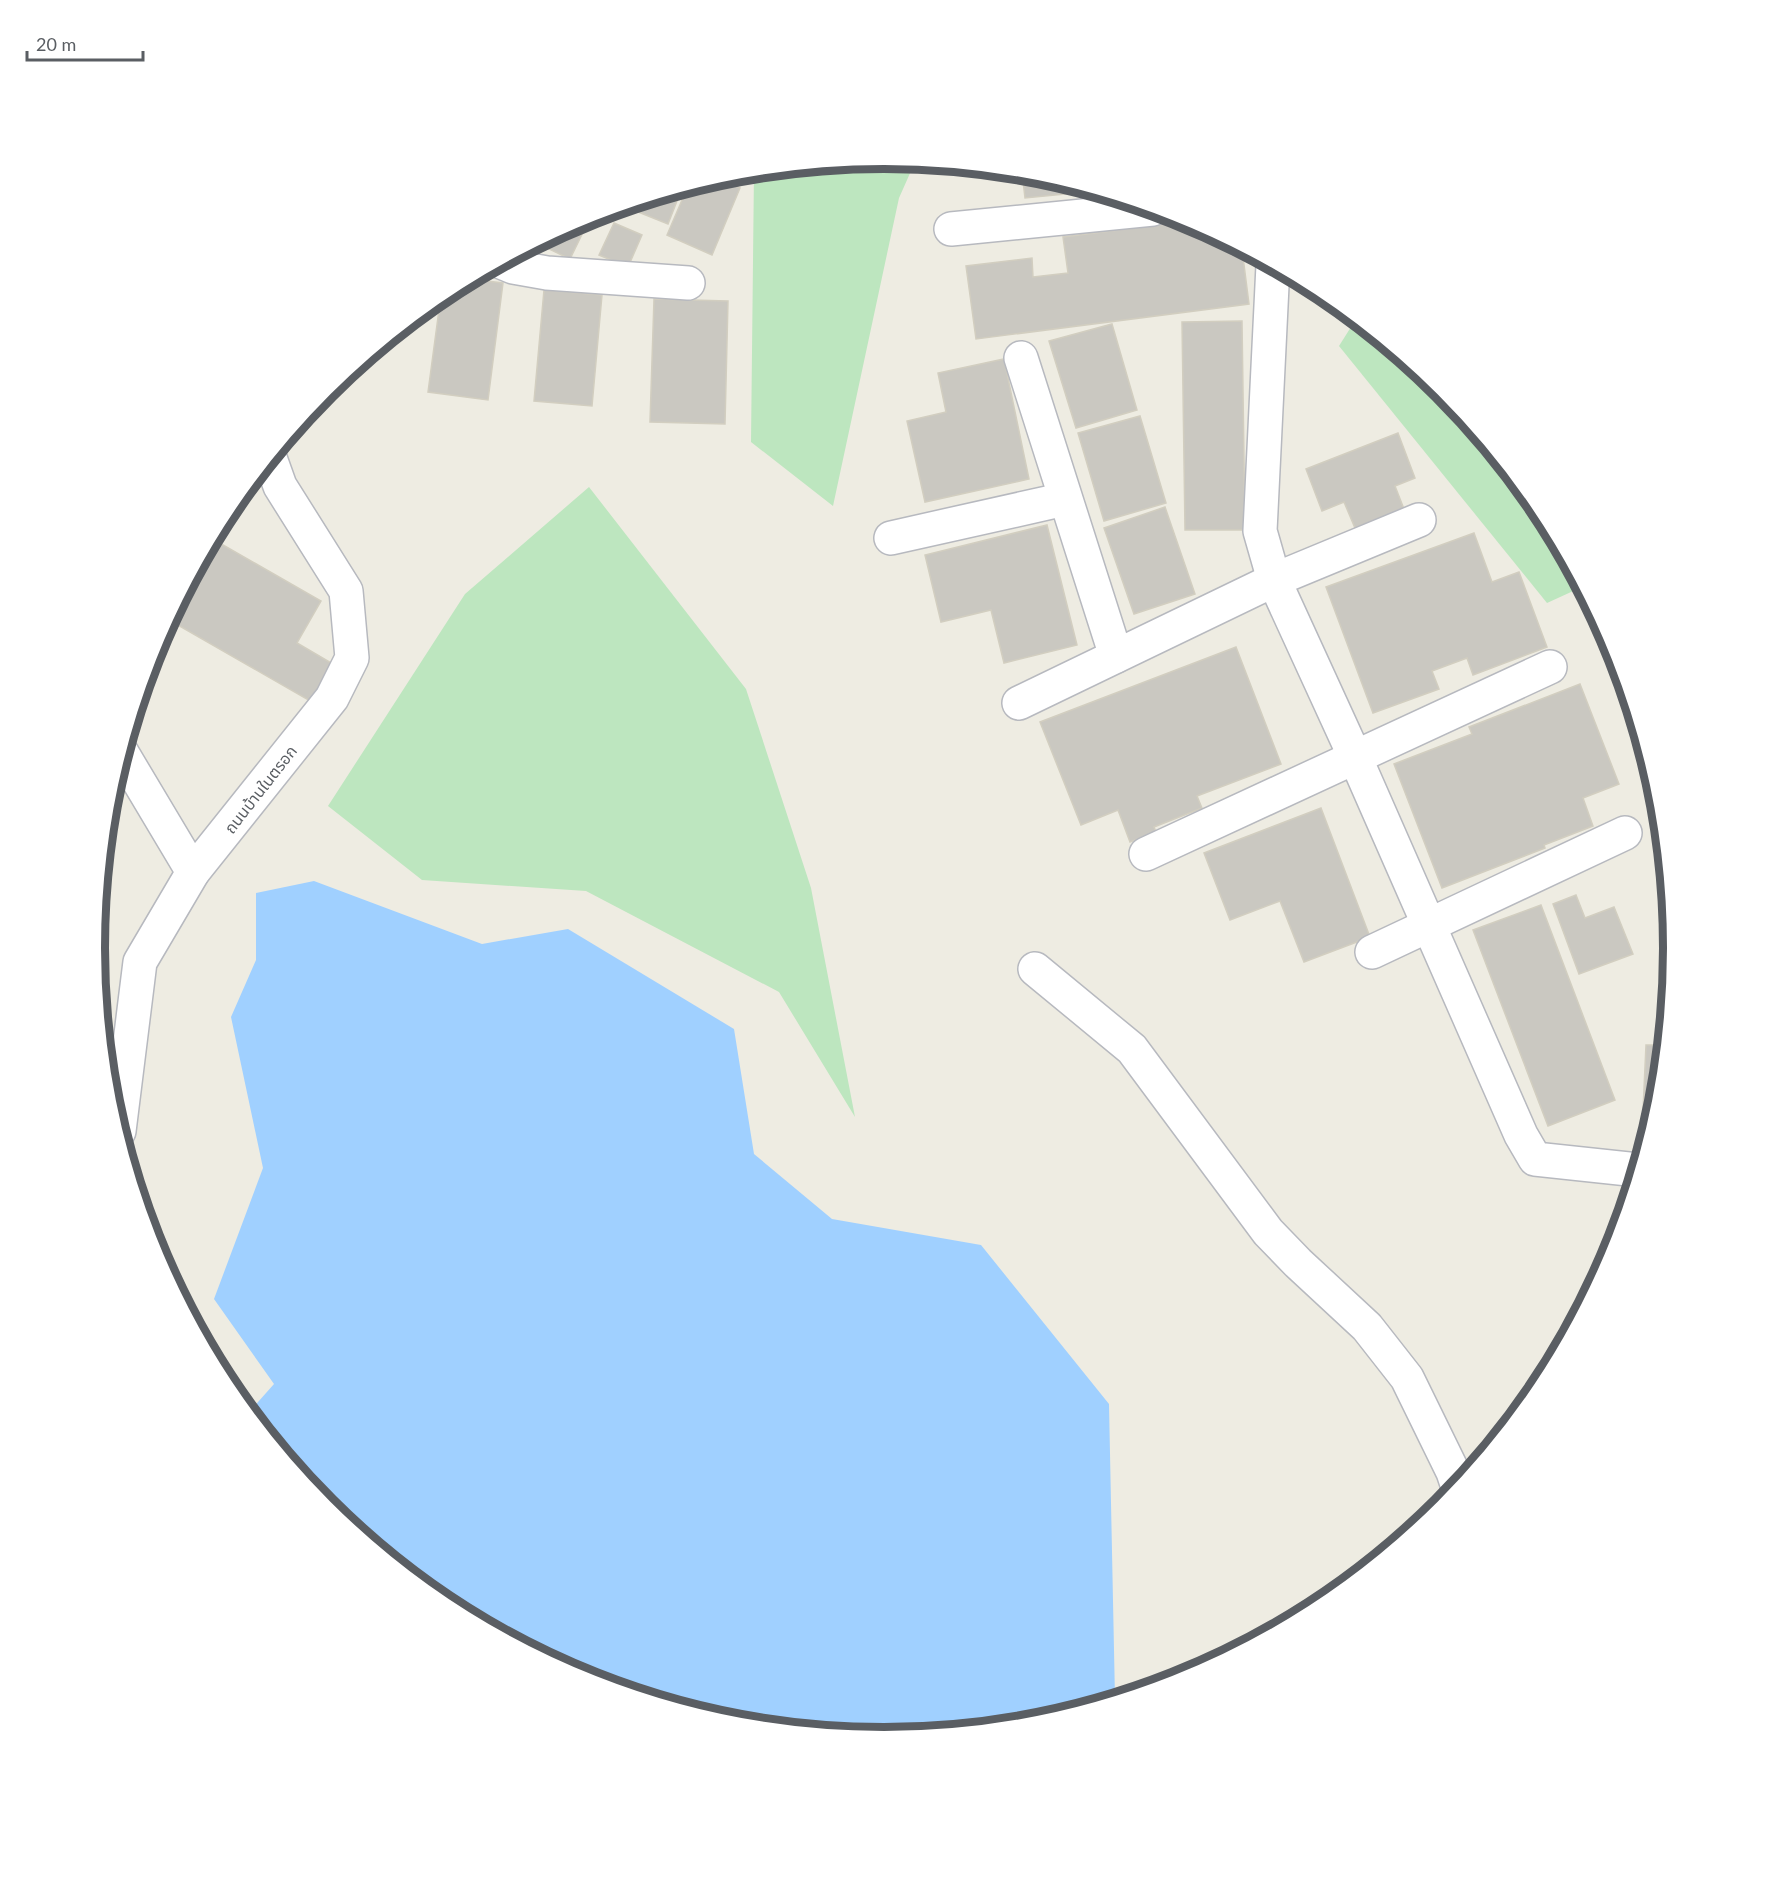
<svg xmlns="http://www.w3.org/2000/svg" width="1768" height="1896" font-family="Lato,'Noto Sans Thai',sans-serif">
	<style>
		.green { fill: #bde6bf }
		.water { fill: #a0d0ff }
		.building { fill: #cac8c1; stroke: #d2cec0; stroke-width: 1.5 }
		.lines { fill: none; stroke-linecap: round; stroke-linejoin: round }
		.minor-casing { stroke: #b7b9bf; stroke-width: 36 }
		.minor { stroke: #fff; stroke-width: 33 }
		.labels { text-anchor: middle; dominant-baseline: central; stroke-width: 4.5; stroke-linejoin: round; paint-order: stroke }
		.street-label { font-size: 16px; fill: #5a5e63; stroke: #fff }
		.rim { fill: none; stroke: #5a5e63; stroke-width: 8 }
	</style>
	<rect width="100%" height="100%" fill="#eeece2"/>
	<!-- green -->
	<g class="green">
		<polygon points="884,159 915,162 899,198 833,506 751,442 754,171"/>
		<polygon points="1356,319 1443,390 1541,510 1582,587 1547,603 1339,346"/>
		<polygon points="589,487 746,689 811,888 855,1117 779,992 586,891 422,880 328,806 465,594"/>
	</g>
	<!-- water -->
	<polygon class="water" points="314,881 482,944 568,929 734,1029 754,1154 832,1219 981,1245 1109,1404 1115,1699 1038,1722 884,1737 730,1722 582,1677 445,1604 326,1506 249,1412 274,1384 214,1299 263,1168 231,1017 256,960 256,893"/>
	<!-- building -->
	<g class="building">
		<polygon points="1022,172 1038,174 1096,191 1025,198"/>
		<polygon points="716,178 740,188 712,255 667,235 688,186"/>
		<polygon points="682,188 668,224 626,207 627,205"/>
		<polygon points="581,219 588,222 570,259 549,249 556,232"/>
		<polygon points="1191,221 1242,249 1249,304 976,339 966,266 1032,258 1033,277 1068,273 1063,237"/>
		<polygon points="614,223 642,235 628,267 599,255"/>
		<polygon points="542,240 536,254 525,249"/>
		<polygon points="469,279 503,283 488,400 428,392 441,295"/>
		<polygon points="544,290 602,295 592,406 534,401"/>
		<polygon points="654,299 728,301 725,424 650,422"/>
		<polygon points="1242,321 1245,530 1185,530 1182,322"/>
		<polygon points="1112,324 1137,410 1076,428 1049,341"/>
		<polygon points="1004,359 1029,479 925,502 907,421 946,412 938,373"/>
		<polygon points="1140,416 1166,503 1104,521 1078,433"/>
		<polygon points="1398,433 1415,478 1395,486 1404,509 1355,528 1344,502 1322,511 1306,469"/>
		<polygon points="245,488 247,489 216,541 321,601 297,643 333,664 312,702 169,620 228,509"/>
		<polygon points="1165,507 1195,594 1134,614 1104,528"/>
		<polygon points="1047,525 1077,645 1004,663 991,610 941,622 925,555"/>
		<polygon points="1474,533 1492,582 1519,572 1547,647 1473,675 1467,658 1432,671 1439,689 1373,713 1326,587"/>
		<polygon points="1236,647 1281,764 1197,796 1202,808 1154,827 1156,832 1130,842 1118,810 1081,825 1040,722"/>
		<polygon points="1580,684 1619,784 1583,798 1593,826 1544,845 1545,848 1442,888 1394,764 1472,734 1469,727"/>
		<polygon points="1321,808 1370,937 1304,962 1280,901 1230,920 1204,853"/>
		<polygon points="1576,895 1585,918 1614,907 1633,954 1579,974 1553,904"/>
		<polygon points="1541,905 1615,1100 1548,1126 1473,930"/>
		<polygon points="1646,1045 1664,1045 1658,1102 1656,1111 1643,1111"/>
	</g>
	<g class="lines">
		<!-- minor casing -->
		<g class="minor-casing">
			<g id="minor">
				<polyline points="951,229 1153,209"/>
				<polyline points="501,262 513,267 547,273 688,283"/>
				<polyline points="1273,265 1260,531 1274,580 1355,757 1521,1135 1535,1159 1638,1170"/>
				<polyline points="1021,358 1116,656"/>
				<polyline points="891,538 1065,499"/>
				<polyline points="1019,703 1274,580 1419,520"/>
				<polyline points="122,753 193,872"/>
				<polyline points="1146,854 1550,667"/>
				<polyline points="1372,952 1625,833"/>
				<polyline points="1035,969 1132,1049 1268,1232 1298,1263 1367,1327 1407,1378 1453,1472 1458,1487"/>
				<polyline points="119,1131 140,962 193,872 332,698 352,658 346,591 280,486 270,458"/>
			</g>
		</g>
		<!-- minor -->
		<use href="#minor" class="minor"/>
	</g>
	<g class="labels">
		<!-- street labels -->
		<g class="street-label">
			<text transform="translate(260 789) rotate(-52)">ถนนบ้านในตรอก</text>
		</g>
	</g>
	<!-- crop -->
	<path d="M0 0H1768V1896H0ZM105 948a779 779 0 1 1 1558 0a779 779 0 1 1-1558 0Z" fill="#fff" fill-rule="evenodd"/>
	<path class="rim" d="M105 948a779 779 0 1 1 1558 0a779 779 0 1 1-1558 0Z"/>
	<!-- scale -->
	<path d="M27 51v9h116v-9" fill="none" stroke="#5a5e63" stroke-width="3"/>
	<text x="36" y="51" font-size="18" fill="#5a5e63" stroke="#ffffff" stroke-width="4.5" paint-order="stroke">20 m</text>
</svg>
